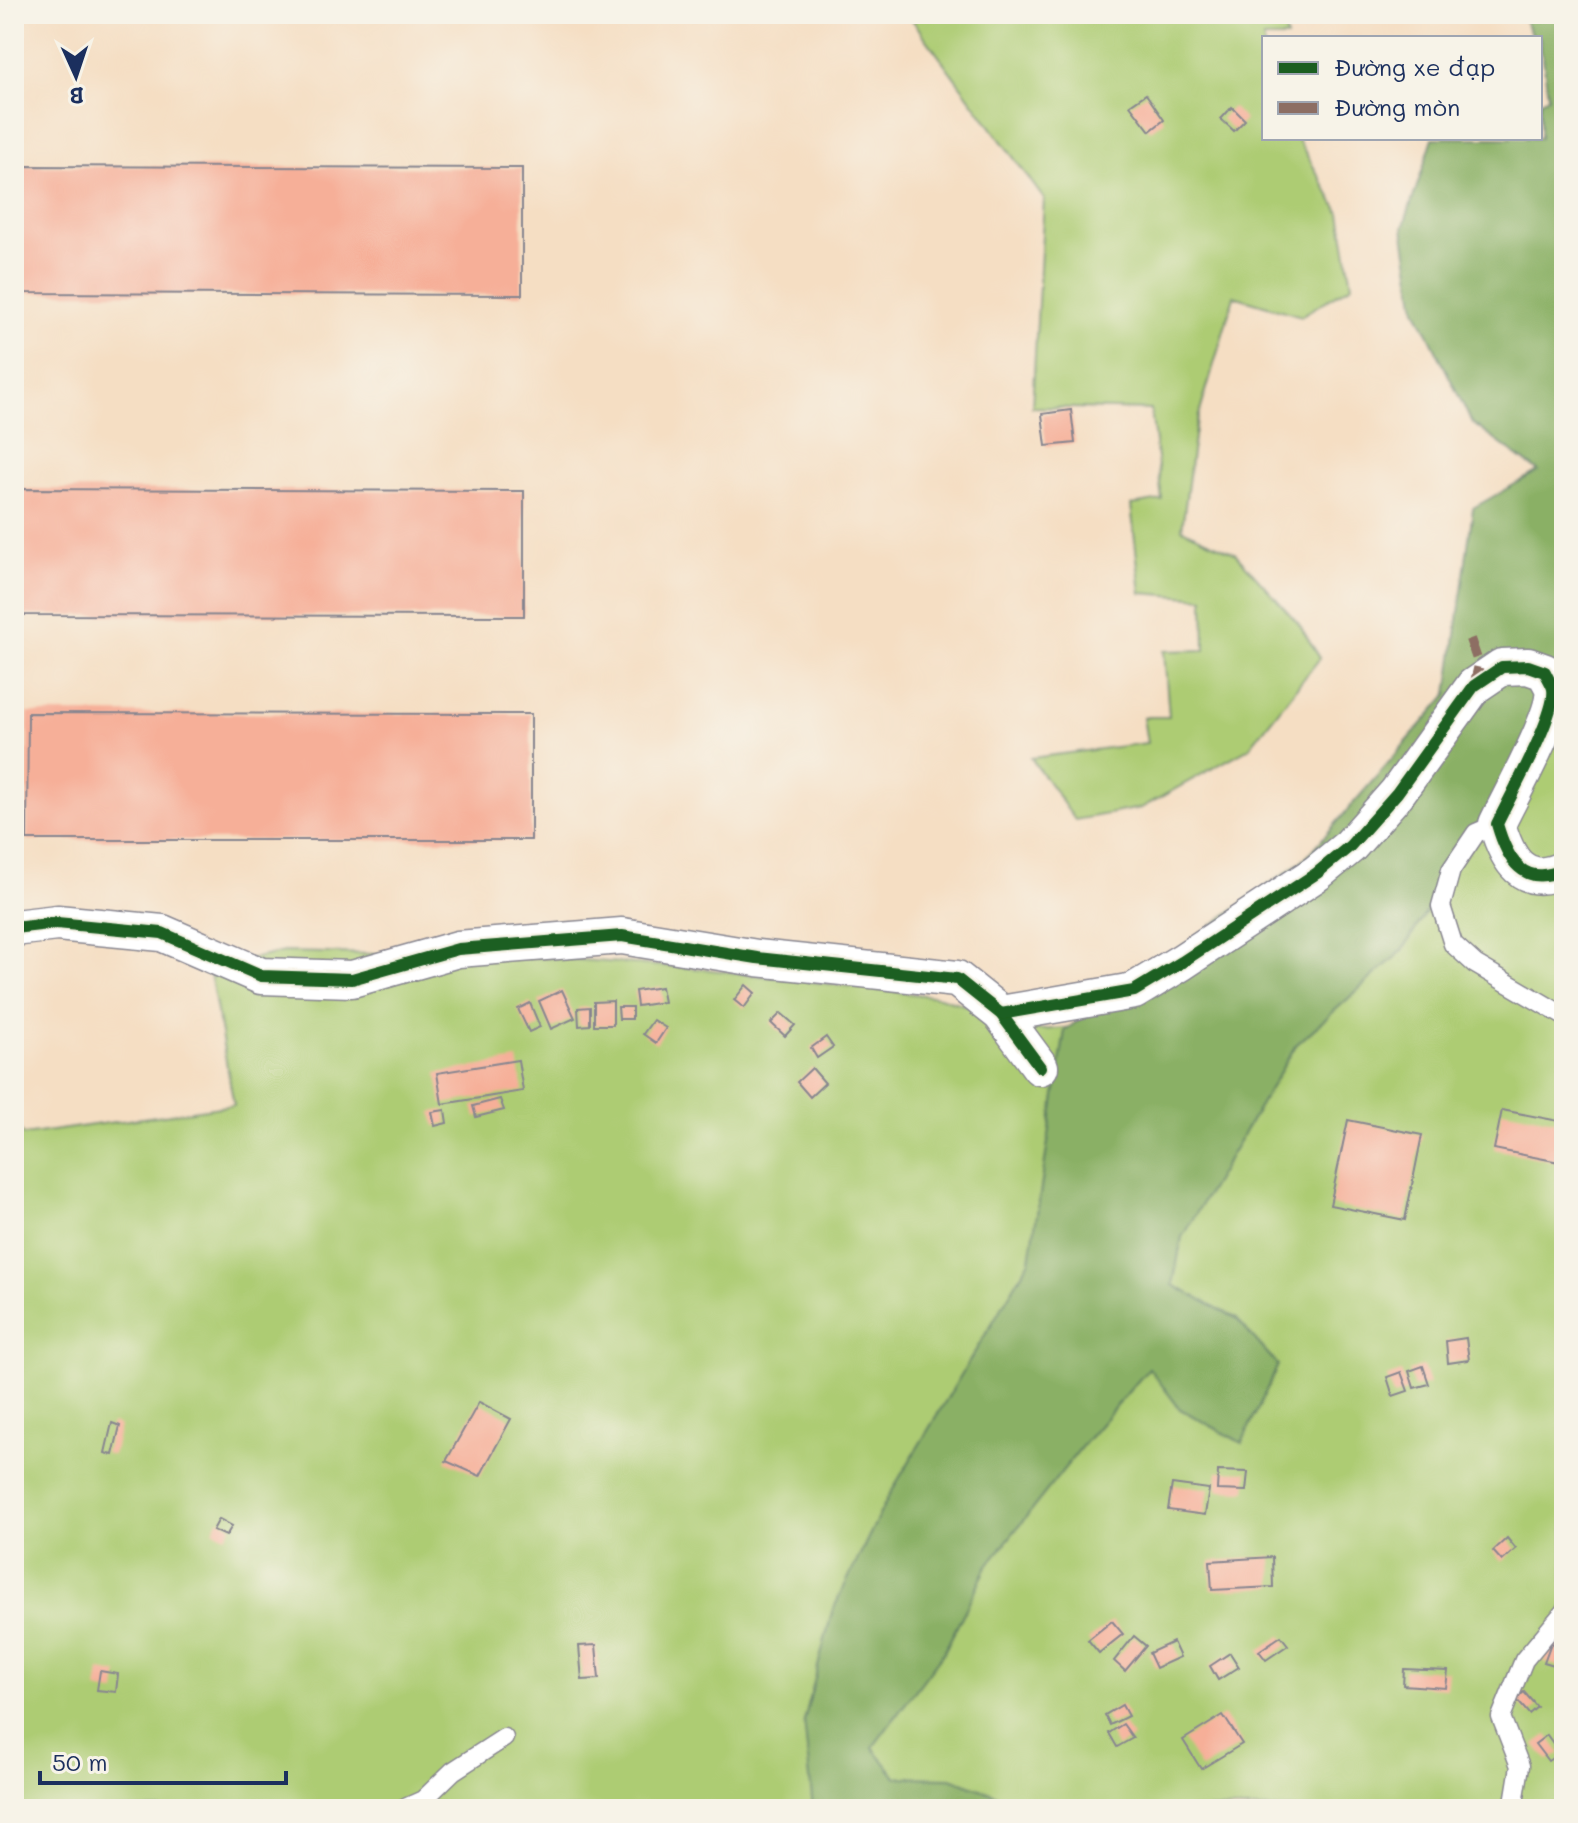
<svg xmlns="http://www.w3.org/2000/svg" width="1578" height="1823" font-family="Mali,sans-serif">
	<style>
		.green { fill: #adcc73; stroke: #647e68; stroke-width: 2 }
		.forest { fill: #8ab065; stroke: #527062; stroke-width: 2 }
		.building { fill: #f6af98 }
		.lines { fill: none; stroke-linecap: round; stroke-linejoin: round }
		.service-casing { stroke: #888690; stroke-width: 21 }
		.minor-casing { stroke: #888690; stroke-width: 39 }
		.service { stroke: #fff; stroke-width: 18 }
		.minor { stroke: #fff; stroke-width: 36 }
		.quiet { stroke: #8d6e63; stroke-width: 10; stroke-dasharray: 20 10; stroke-linecap: butt }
		.cycleway-casing { stroke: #f7f3e8; stroke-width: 17 }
		.cycleway { stroke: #1b5e20; stroke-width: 12 }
	</style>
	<rect width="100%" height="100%" fill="#f7f3e8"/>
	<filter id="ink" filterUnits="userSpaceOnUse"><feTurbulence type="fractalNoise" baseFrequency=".0125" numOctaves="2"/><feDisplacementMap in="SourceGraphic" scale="16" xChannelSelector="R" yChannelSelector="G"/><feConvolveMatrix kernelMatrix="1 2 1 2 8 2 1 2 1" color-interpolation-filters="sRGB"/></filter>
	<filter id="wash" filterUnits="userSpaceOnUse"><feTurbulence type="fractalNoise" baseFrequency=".006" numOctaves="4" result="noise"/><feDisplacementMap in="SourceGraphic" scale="32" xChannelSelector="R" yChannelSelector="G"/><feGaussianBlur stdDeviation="1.8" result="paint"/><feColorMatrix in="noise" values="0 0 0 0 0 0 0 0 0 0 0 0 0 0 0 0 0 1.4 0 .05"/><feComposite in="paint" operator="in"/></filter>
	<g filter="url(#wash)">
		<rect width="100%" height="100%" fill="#f5dec3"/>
		<!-- green -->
		<g class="green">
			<polygon points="908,14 1025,14 1029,17 1041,14 1280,14 1287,38 1264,38 1264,138 1297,138 1340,213 1352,285 1301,316 1234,296 1195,429 1182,529 1235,553 1298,623 1320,658 1249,748 1141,808 1075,820 1031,758 1147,743 1143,717 1169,717 1164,651 1205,650 1204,598 1141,593 1131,505 1162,500 1151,410 1032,407 1044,199"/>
			<polygon points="1564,702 1564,1809 14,1809 14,1126 24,1135 234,1105 209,968 284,952 553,958 704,969 940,997 1040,1030 1115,1024"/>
		</g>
		<!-- forest -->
		<polygon class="forest" points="1521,14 1564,14 1564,685 1403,950 1296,1045 1182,1237 1173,1285 1236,1318 1278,1365 1242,1443 1180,1409 1149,1368 1087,1440 988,1565 944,1652 873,1747 896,1777 951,1778 1029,1807 1030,1809 813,1809 804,1721 832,1612 888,1497 1030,1260 1065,1030 1306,858 1448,694 1473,508 1538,471 1472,423 1416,309 1403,228 1433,138 1540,138 1540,101 1548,97 1543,57 1540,51 1540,38 1533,38"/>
		<g id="blocks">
			<!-- building -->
			<g class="building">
				<polygon points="1146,94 1164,120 1150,131 1130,105"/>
				<polygon points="1232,107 1245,120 1234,131 1221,119"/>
				<polygon points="20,166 522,168 522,295 19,293"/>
				<polygon points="1071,410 1075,443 1046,446 1042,414"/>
				<polygon points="19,489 524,491 524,616 19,615"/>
				<polygon points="28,713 531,714 531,840 27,840"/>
				<polygon points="746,985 755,993 744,1008 734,1000"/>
				<polygon points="661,987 664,1002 637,1006 635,991"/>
				<polygon points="562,990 575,1018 551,1029 539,1001"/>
				<polygon points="613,1001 613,1025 594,1025 594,1002"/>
				<polygon points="530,1003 540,1027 529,1032 518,1009"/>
				<polygon points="590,1007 590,1025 579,1026 578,1008"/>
				<polygon points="618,1007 632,1007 632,1019 619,1019"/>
				<polygon points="781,1013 795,1025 785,1036 771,1023"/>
				<polygon points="653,1020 666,1028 656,1043 643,1034"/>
				<polygon points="826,1037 833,1047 817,1058 811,1048"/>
				<polygon points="518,1060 523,1091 442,1104 437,1073"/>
				<polygon points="812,1068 825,1083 810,1097 797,1082"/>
				<polygon points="500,1099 504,1110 476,1117 473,1106"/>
				<polygon points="445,1110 447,1123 435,1126 432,1112"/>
				<polygon points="1502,1110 1564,1122 1564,1163 1494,1149"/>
				<polygon points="1348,1120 1422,1135 1405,1220 1330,1205"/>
				<polygon points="1466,1338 1469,1360 1448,1363 1446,1341"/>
				<polygon points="1423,1366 1429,1384 1414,1388 1409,1371"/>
				<polygon points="1401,1372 1408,1391 1393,1396 1387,1377"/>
				<polygon points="479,1402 511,1419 480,1476 446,1461"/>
				<polygon points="112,1423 120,1426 113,1455 105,1453"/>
				<polygon points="1218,1471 1248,1472 1246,1491 1217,1490"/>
				<polygon points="1172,1484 1209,1489 1205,1515 1168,1510"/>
				<polygon points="219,1519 232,1526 226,1536 213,1530"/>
				<polygon points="1507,1538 1516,1549 1502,1561 1493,1551"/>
				<polygon points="1272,1557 1273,1587 1212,1590 1210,1561"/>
				<polygon points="1112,1621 1123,1634 1099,1653 1088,1640"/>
				<polygon points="1134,1636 1146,1646 1125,1671 1114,1661"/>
				<polygon points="1281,1636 1288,1645 1266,1660 1259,1651"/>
				<polygon points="1173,1642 1180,1657 1156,1668 1149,1653"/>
				<polygon points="1551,1643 1564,1648 1564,1668 1544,1662"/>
				<polygon points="596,1645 599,1679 582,1680 579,1646"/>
				<polygon points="1230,1653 1239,1667 1218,1680 1210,1666"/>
				<polygon points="1404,1669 1448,1671 1446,1688 1403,1685"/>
				<polygon points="100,1671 118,1674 116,1692 97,1690"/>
				<polygon points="1524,1692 1537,1707 1529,1714 1516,1699"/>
				<polygon points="1122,1705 1128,1716 1110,1725 1105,1715"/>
				<polygon points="1223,1715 1242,1744 1201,1769 1183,1740"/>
				<polygon points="1123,1724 1133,1738 1117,1747 1109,1733"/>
				<polygon points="1547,1735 1560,1753 1548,1761 1535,1744"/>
			</g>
		</g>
	</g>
	<g filter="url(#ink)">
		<use href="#blocks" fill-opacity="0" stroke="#888690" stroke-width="2"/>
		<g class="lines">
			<!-- service casing -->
			<g class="service-casing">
				<g id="service">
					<polyline points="1497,824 1476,833 1451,870 1441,906 1453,944 1475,964 1564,1016"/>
					<polyline points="403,1809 423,1800 453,1771 504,1738"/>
					<polyline points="1513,1809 1520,1766 1501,1717 1524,1660 1564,1612"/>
				</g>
			</g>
			<!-- minor casing -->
			<g class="minor-casing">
				<g id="minor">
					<polyline points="14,928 57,923 162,933 261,976 352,979 458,949 622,936 757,958 957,979 1001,1014 1040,1067"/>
					<path d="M1001 1014 1134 991 1182 962 1317 873 1350 846 1397 793 1474 686 1502 667 1528 666 1545 672C1547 677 1552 684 1553 689 1557 714 1509 798 1497 824 1507 859 1523 889 1564 869"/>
				</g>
			</g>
			<!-- service -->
			<use href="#service" class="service"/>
			<!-- minor -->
			<use href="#minor" class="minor"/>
			<!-- quiet -->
			<polyline class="quiet" points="1470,639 1479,665 1474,686"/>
			<!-- cycleway casing -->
			<g class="cycleway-casing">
				<g id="cycleway">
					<polyline points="14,928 57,923 162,933 261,976 352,979 458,949 622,936 757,958 957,979 1001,1014 1040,1067"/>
					<path d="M1001 1014 1134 991 1182 962 1317 873 1350 846 1397 793 1474 686 1502 667 1528 666 1545 672C1547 677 1552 684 1553 689 1557 714 1509 798 1497 824 1507 859 1523 889 1564 869"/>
				</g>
			</g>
			<!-- cycleway -->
			<use href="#cycleway" class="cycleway"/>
		</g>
	</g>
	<!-- margin -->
	<rect width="1578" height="1823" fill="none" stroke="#f7f3e8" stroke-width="48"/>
	<!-- legend -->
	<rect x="1262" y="36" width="280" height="104" fill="#f7f3e8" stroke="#9fa5b1" stroke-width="2"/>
	<rect x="1278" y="62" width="40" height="12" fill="#1b5e20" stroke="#9fa5b1" stroke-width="2"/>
	<text x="1334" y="76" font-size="24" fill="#1b2f5e">Đường xe đạp</text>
	<rect x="1278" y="102" width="40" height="12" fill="#8d6e63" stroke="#9fa5b1" stroke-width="2"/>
	<text x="1334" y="116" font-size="24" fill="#1b2f5e">Đường mòn</text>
	<!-- north arrow -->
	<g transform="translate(76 76) rotate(177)" stroke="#f7f3e8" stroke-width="6" paint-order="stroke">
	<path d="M0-6L14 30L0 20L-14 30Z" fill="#1b2f5e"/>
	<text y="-12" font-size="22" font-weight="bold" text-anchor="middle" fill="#1b2f5e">B</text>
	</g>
	<!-- scale -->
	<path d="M40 1771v12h246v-12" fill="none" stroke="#1b2f5e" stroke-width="4"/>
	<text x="52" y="1771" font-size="24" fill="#1b2f5e" stroke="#f7f3e8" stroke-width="6" paint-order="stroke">50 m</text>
</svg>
